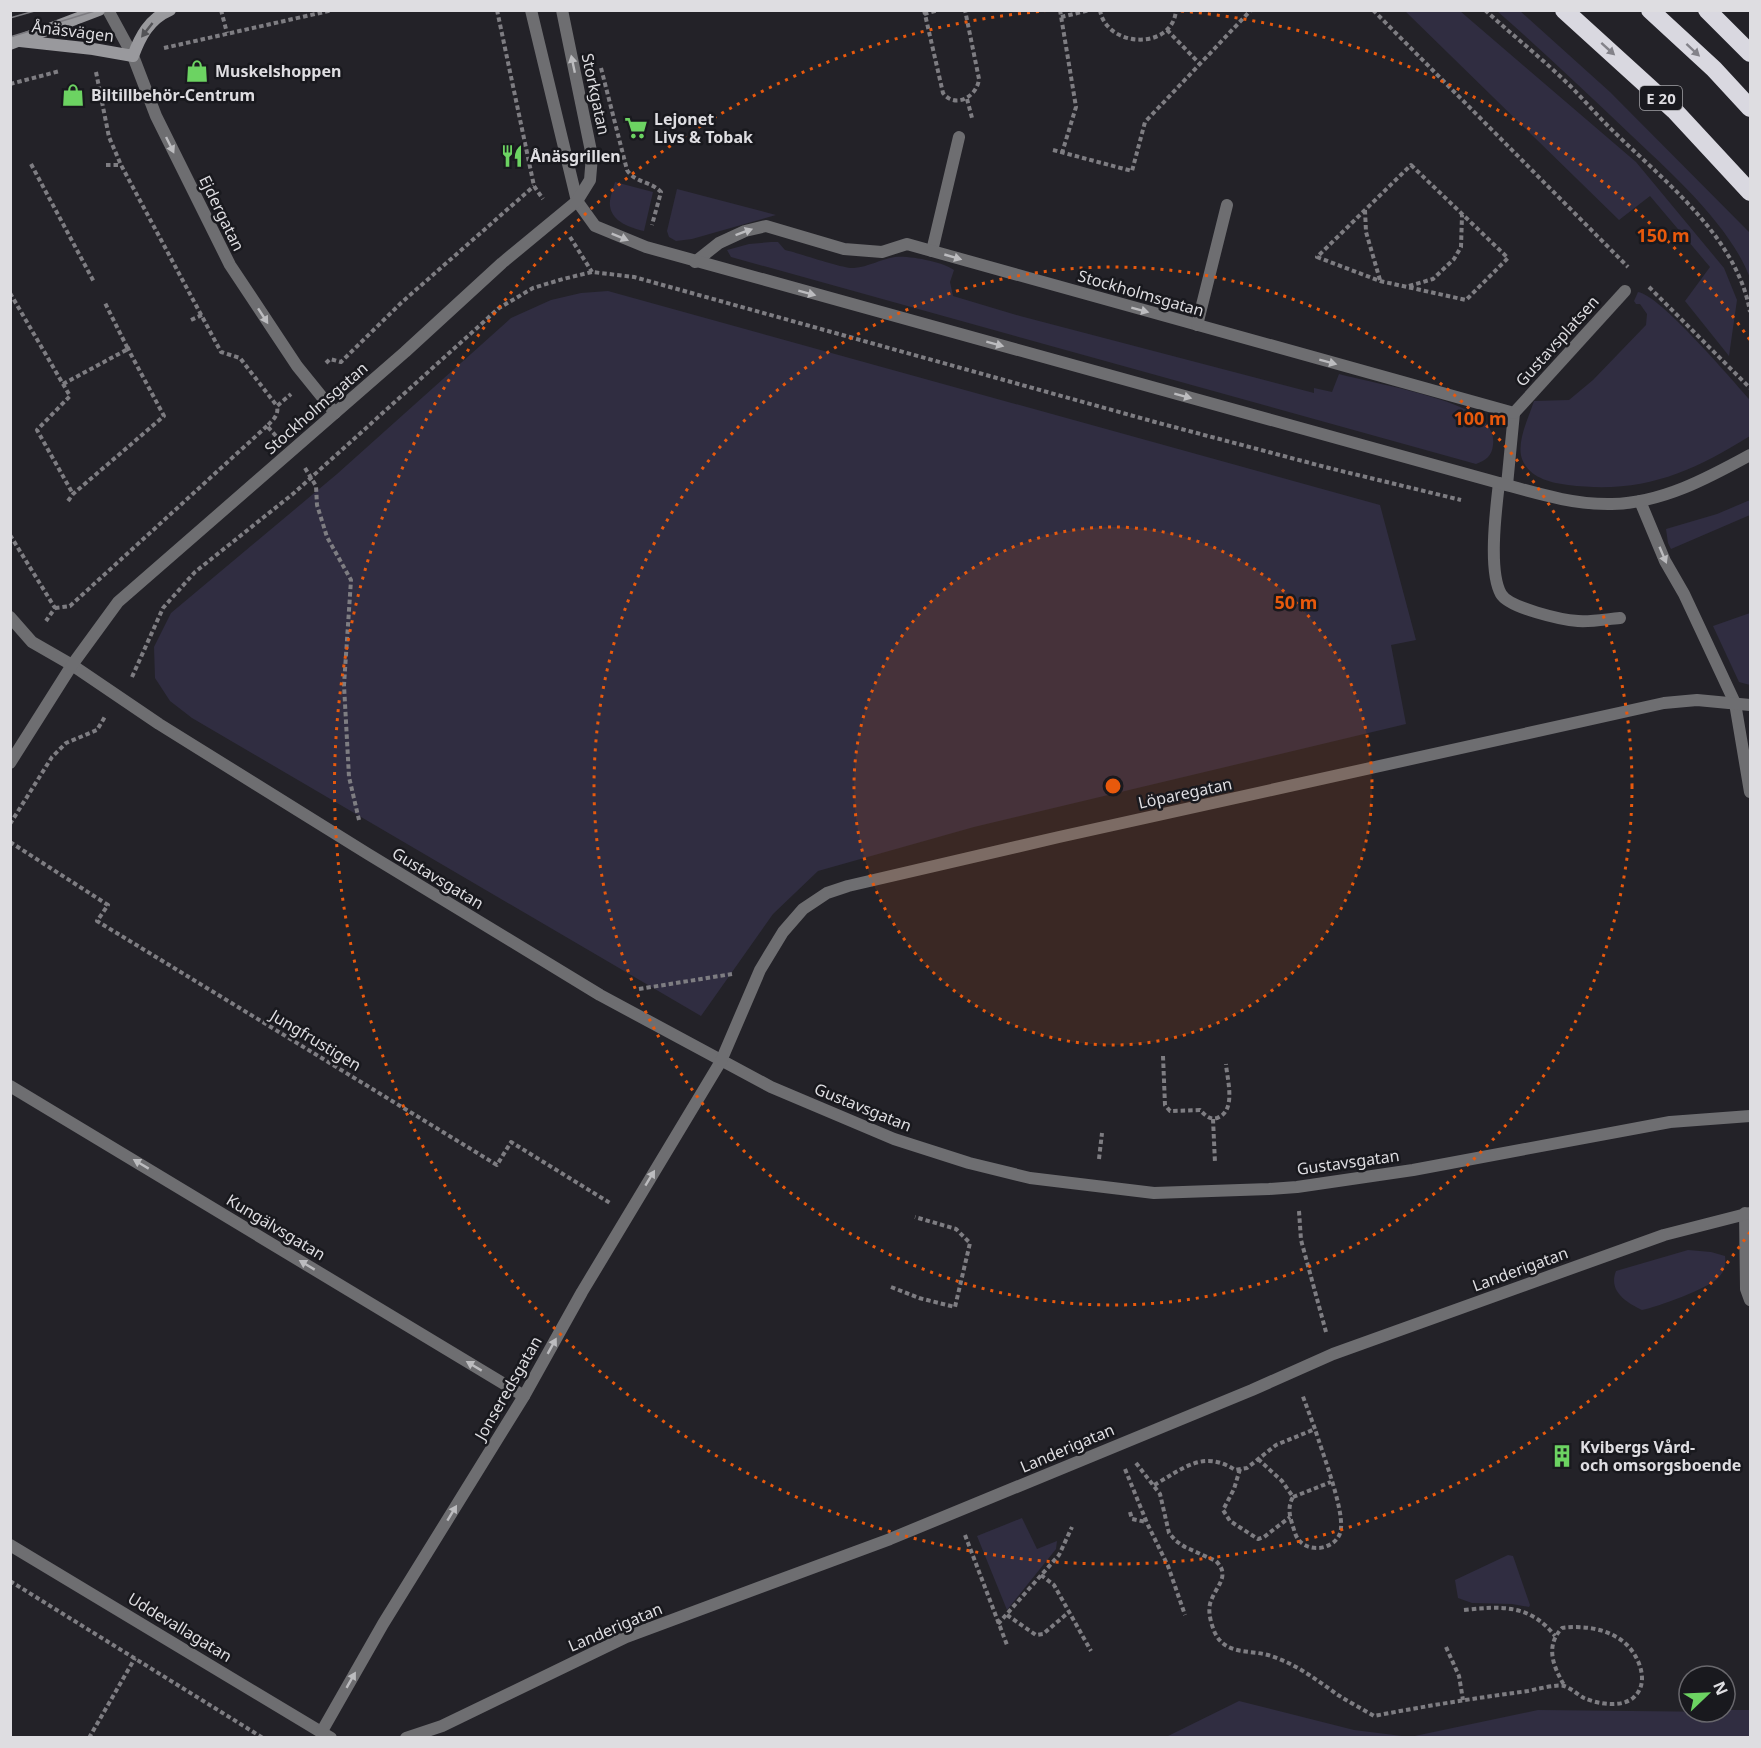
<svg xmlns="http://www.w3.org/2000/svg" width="1761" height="1748" font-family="'Noto Sans',sans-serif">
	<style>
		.green { fill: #302d41 }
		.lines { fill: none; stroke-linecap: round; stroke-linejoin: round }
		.path { stroke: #7e7d82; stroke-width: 4; stroke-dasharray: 4.5 3; stroke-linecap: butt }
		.lane { stroke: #6e6e71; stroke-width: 12 }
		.street { stroke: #6e6e71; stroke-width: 12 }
		.secondary { stroke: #99999d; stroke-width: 12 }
		.highway { stroke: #d9d8e0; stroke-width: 18 }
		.tram { stroke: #7c7b80; stroke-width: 1.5 }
		.oneway { fill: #535357 }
		.oneway2 { fill: #838289 }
		.oneway3 { fill: #bcbcbf }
		.ring { fill: none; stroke: #e8590c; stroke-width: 3; stroke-dasharray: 3 6 }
		.labels { text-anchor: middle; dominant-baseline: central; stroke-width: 5; stroke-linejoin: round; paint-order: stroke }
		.shield { fill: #19191e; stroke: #a3a2a6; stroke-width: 1.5 }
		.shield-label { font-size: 15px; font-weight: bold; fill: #dedde1 }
		.street-label { font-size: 16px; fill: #dedde1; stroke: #19191e }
		.poi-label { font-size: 16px; font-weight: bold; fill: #dedde1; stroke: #19191e; text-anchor: start }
		.centre { fill: #e8590c; stroke: #19191e; stroke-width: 3 }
		.ring-label { font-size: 18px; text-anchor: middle; font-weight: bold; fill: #e8590c; stroke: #19191e; stroke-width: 5; stroke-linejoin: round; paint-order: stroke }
	</style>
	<rect width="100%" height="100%" fill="#232228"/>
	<!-- green -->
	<g class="green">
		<polygon points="1405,11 1460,11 1636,162 1724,268 1737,300 1729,356 1685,301 1710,267 1650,196 1619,220"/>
		<path d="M1497 11H1520L1610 92 1749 232 1750 234V278C1730 225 1671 173 1631 135 1587 93 1543 51 1497 11Z"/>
		<path d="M615 182 653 192 644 231C631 228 612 222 610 206 609 199 613 189 615 182Z"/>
		<polygon points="677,189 776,215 692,239 676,241 669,237 667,231"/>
		<path d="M771 242H778L785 250C799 253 843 269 854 268 868 267 881 259 895 257 908 255 944 262 954 270L950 282 953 296 1020 316 1314 393V388L1332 392 1339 374C1377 384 1444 395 1476 415 1486 421 1495 432 1493 445 1492 456 1486 460 1476 464L731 257 727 250 749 244Z"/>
		<polygon points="608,291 1380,505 1416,640 1391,645 1406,724 974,827 818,871 773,914 701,1016 192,718 170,701 155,678 154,647 171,613 337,474 511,318 551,300 581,293"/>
		<path d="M1638 292C1660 295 1732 380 1750 400V436C1689 474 1641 494 1568 485 1551 483 1529 478 1522 459 1516 442 1529 417 1534 401L1569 400 1593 380 1646 325 1647 314 1640 304H1636L1634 301Z"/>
		<polygon points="1750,500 1750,515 1671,549 1668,543 1666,529 1717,514"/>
		<polygon points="1750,613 1750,685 1739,682 1713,626"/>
		<path d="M1688 1250 1711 1252 1725 1256C1726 1264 1725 1271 1718 1278 1709 1288 1657 1307 1642 1310 1626 1302 1608 1291 1616 1271Z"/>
		<polygon points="1022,1518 1037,1549 1057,1541 1056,1549 1007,1610 977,1536"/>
		<polygon points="1508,1555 1513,1556 1530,1605 1529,1607 1512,1604 1472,1603 1458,1598 1455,1580"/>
		<polygon points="1239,1701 1354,1730 1410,1737 1538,1710 1725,1712 1725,1710 1750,1710 1750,1737 1166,1737"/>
	</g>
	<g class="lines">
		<!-- path -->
		<g class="path">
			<polyline points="221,10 227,33"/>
			<polyline points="497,10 534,186 543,199"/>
			<path d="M924 10 943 93C955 109 977 97 979 79L965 10"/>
			<polyline points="1060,10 1076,107 1062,153"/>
			<path d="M1100 10C1106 48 1173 51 1176 10"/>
			<polyline points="1373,10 1628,267"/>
			<path d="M1485 10C1511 34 1539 56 1564 80 1579 94 1593 111 1608 126 1660 178 1737 235 1750 312"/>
			<polyline points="924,14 939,10"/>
			<polyline points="1061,17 1090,10"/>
			<polyline points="1167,30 1200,64"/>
			<polyline points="164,48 333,10"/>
			<path d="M601 68 627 170C635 183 651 181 661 192L652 225"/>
			<polyline points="96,72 109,137 121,165 221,352 240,358 277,406"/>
			<polyline points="10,84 60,71"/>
			<polyline points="967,99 972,118"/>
			<polyline points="1053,150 1132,171 1145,122 1251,10"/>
			<polyline points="31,164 94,282"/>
			<polyline points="106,165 121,165"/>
			<polygon points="1411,165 1508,258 1466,300 1380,281 1317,257"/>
			<polyline points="1365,210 1366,232 1380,280"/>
			<polyline points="570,237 592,272"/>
			<polyline points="1409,286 1433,279 1454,259 1461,247 1462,215"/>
			<polyline points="1649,287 1750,388"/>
			<polyline points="10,293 70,396 37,430 73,494"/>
			<polyline points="191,320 202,315"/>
			<polyline points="326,363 330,359 341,362 401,303 534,186"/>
			<polyline points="63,384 128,349 105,303"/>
			<path d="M276 436 267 426C273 420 279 415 277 406L291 394"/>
			<polyline points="305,468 316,486 317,505 327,537 351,580 344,685 349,777 359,820"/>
			<polyline points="68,501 73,494 164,416 128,349 133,347"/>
			<polyline points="10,535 55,608 46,621"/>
			<polyline points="55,608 70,606 267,426"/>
			<polyline points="132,677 163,608 195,572 294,493 499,308 533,288 563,279 592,272 634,277 1155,422 1329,468 1461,500"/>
			<polyline points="10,824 52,757 66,743 97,730 106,715"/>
			<polyline points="10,842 108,905 97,921 497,1165 511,1142 610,1203"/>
			<polyline points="639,989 732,974"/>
			<path d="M1163 1056 1165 1105 1170 1111 1200 1110C1205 1115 1209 1120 1217 1118 1237 1111 1227 1079 1226 1064"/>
			<polyline points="1213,1119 1215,1163"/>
			<polyline points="1099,1159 1102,1133"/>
			<polyline points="1299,1211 1301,1240 1326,1332"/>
			<polyline points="891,1287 919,1298 955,1307 970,1243 956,1229 915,1217"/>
			<path d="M1258 1459 1282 1481 1293 1497C1286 1509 1291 1520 1295 1533 1303 1557 1340 1550 1341 1528 1343 1506 1322 1452 1315 1429"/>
			<path d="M1136 1463 1160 1494 1169 1533 1176 1541 1185 1547 1216 1561C1231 1576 1216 1586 1211 1601 1207 1610 1211 1624 1215 1633 1226 1656 1251 1649 1271 1656 1296 1664 1317 1680 1338 1695 1349 1702 1362 1709 1374 1716 1425 1706 1476 1698 1528 1691 1537 1689 1557 1684 1564 1686 1571 1688 1578 1695 1584 1698 1598 1704 1620 1708 1633 1698 1650 1684 1640 1658 1627 1645 1611 1629 1584 1625 1562 1628 1545 1646 1553 1666 1564 1685"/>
			<polyline points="1125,1469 1147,1523 1168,1566 1185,1615"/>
			<polyline points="1240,1469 1234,1489 1223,1510 1230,1521 1258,1539 1264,1537 1290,1517"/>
			<path d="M1154 1485C1183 1469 1203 1449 1235 1470L1247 1468 1276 1445 1315 1429 1302 1394"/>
			<polyline points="1293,1497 1331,1482"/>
			<polyline points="1130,1512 1132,1519 1146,1522"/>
			<polyline points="965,1535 1007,1645"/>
			<polyline points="1041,1575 1054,1585 1091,1651"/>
			<polyline points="10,1581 263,1738"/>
			<path d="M1464 1610C1501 1606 1530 1604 1555 1636"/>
			<polyline points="1007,1615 1036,1635 1043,1634 1069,1612"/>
			<polyline points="998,1624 1059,1555 1072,1527"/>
			<polyline points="1446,1647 1459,1676 1463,1700"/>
			<polyline points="89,1738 135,1658"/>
		</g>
		<!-- lane -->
		<g class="lane">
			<polyline points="932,251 959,137"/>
			<polyline points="695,262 719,243 745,231 766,226 844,249 882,252 907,244 932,251 1514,413 1507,485"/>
			<polyline points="1197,325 1227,205"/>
			<polyline points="1514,413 1625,291"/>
			<path d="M1499 483C1496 509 1488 571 1501 594 1509 608 1562 620 1578 621 1592 622 1607 619 1620 618"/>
			<polyline points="1640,501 1665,561 1684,594 1735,703"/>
			<polyline points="1745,1213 1746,1289 1750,1300"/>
		</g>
		<!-- street -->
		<g class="street">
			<polyline points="108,10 133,56 156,116 230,265 297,366 335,413"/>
			<path d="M531 10 577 201 595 226 646 247 1499 483C1536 493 1574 505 1612 504 1662 503 1708 478 1750 455"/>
			<polyline points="10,617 32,642 72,665 159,724 368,854 600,995 771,1087 894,1139 969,1163 1030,1178 1154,1193 1269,1189 1297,1187 1413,1170 1670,1122 1750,1116"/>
			<polyline points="1735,703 1750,792"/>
			<polyline points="10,763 72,665 118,602 405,352 502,263 577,201 590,180 592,156 562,10"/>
			<polyline points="10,1086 524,1396"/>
			<polyline points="10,1545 331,1738"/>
			<polyline points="322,1731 383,1624 524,1396 582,1292 721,1061 760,970 783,932 803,909 827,893 848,886 1059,837 1664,703 1697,700 1750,705"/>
			<polyline points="406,1738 442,1726 626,1637 890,1539 1252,1390 1333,1354 1664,1235 1750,1213"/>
		</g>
		<!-- secondary -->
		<g class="secondary">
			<path d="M20 41 93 49 133 56C140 37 149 19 170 10"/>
			<polyline points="10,44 99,10"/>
		</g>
		<!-- highway -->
		<g class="highway">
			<polyline points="1564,10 1674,110 1750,192"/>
			<polyline points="1650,10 1714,69 1750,108"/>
			<polyline points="1707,10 1750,53"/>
		</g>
		<!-- tram -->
		<g class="tram">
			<polyline points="10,18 38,10"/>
			<polyline points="10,37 98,10"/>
		</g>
	</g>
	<!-- one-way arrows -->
	<defs><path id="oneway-solid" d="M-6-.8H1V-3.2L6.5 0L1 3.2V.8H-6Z" transform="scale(1.5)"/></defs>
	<use class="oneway" href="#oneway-solid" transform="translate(147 30) rotate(128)"/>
	<g class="oneway2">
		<use href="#oneway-solid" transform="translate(1608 49) rotate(42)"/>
		<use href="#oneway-solid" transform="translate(1693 50) rotate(43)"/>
	</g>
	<g class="oneway3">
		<use href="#oneway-solid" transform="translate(573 64) rotate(-102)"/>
		<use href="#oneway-solid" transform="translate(170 145) rotate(64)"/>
		<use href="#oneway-solid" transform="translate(744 232) rotate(-20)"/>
		<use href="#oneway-solid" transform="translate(620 237) rotate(22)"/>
		<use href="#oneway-solid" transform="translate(953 257) rotate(16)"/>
		<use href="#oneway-solid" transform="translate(807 293) rotate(15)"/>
		<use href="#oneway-solid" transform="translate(1140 310) rotate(15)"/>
		<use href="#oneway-solid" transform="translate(263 316) rotate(57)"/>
		<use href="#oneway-solid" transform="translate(995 344) rotate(15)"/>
		<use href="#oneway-solid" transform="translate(1328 362) rotate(15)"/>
		<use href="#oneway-solid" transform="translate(1183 396) rotate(15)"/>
		<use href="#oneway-solid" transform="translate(1663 555) rotate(67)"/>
		<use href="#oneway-solid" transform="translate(141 1164) rotate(-149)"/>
		<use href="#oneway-solid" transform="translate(650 1178) rotate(-59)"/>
		<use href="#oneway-solid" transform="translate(307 1265) rotate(-149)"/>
		<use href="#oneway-solid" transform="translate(552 1346) rotate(-61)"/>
		<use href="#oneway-solid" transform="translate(474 1366) rotate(-149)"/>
		<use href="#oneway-solid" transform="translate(452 1513) rotate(-59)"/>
		<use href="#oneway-solid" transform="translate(351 1680) rotate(-60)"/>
	</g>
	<!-- distance rings -->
	<circle cx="1113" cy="786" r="259" fill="#e8590c" fill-opacity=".12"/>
	<g class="ring">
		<circle cx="1113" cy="786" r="259"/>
		<circle cx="1113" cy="786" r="519"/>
		<path d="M1750 1232A778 778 0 1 1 1045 11M1181 11A778 778 0 0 1 1750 340"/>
	</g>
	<!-- icons -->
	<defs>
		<g id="shop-bare" transform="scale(1.8)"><path d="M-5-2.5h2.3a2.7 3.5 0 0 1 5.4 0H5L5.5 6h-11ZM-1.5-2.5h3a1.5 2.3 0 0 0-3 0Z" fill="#6cd362" stroke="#19191e" stroke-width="2.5" paint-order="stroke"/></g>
		<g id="supermarket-bare" transform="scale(1.8)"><path d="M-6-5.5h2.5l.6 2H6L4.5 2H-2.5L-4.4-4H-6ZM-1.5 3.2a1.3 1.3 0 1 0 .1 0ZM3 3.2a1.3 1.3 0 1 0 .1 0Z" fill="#6cd362" stroke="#19191e" stroke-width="2.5" paint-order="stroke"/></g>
		<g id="restaurant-bare" transform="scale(1.8)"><path d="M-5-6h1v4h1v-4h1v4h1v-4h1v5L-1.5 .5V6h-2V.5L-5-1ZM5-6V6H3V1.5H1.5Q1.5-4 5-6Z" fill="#6cd362" stroke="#19191e" stroke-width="2.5" paint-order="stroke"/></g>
		<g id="building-bare" transform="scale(1.8)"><path d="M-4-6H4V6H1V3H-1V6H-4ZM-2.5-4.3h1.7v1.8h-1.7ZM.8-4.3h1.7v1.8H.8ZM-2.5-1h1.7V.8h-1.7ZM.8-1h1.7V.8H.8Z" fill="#6cd362" stroke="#19191e" stroke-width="2.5" paint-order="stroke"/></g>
	</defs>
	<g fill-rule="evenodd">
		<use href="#shop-bare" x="197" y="71"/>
		<use href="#shop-bare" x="73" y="95"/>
		<use href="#supermarket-bare" x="636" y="128"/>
		<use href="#restaurant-bare" x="512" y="156"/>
		<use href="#building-bare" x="1562" y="1456"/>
	</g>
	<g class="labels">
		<!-- shield labels -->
		<rect class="shield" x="1640" y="86" width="42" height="24" rx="4.5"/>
		<g class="shield-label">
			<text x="1661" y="98">E 20</text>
		</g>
		<!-- street labels -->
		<g class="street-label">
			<text transform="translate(73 31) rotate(7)">Ånäsvägen</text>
			<text transform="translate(596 94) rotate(78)">Storkgatan</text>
			<text transform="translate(222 213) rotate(64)">Ejdergatan</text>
			<text transform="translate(1141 293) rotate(16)">Stockholmsgatan</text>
			<text transform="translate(1557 341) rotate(-48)">Gustavsplatsen</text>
			<text transform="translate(316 408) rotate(-41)">Stockholmsgatan</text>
			<text transform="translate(1185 793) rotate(-12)">Löparegatan</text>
			<text transform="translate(438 878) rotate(31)">Gustavsgatan</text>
			<text transform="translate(316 1040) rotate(31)">Jungfrustigen</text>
			<text transform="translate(863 1107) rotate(22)">Gustavsgatan</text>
			<text transform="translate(1348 1162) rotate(-8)">Gustavsgatan</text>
			<text transform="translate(276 1227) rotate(31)">Kungälvsgatan</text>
			<text transform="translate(1520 1269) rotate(-20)">Landerigatan</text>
			<text transform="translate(508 1388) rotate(-60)">Jonseredsgatan</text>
			<text transform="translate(1067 1448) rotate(-23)">Landerigatan</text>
			<text transform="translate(180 1627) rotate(31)">Uddevallagatan</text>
			<text transform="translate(615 1627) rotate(-23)">Landerigatan</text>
		</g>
		<!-- poi labels -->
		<g class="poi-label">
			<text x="215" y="71">Muskelshoppen</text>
			<text x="91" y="95">Biltillbehör-Centrum</text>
			<text x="654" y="119">Lejonet<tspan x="654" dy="18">Livs &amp; Tobak</tspan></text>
			<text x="530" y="156">Ånäsgrillen</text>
			<text x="1580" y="1447">Kvibergs Vård-<tspan x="1580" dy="18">och omsorgsboende</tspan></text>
		</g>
	</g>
	<circle cx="1113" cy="786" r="9" class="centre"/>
	<g class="ring-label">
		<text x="1663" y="242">150 m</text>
		<text x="1480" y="425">100 m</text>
		<text x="1296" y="609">50 m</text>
	</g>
	<!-- border -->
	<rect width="1761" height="1748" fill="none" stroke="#dedde1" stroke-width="24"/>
	<!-- north arrow -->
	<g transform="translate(1707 1694) rotate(67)"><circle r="28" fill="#19191e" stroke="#68676c" stroke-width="1.5"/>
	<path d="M0-4.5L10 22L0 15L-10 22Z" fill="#6cd362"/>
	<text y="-9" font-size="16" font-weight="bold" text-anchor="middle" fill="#dedde1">N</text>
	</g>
</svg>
